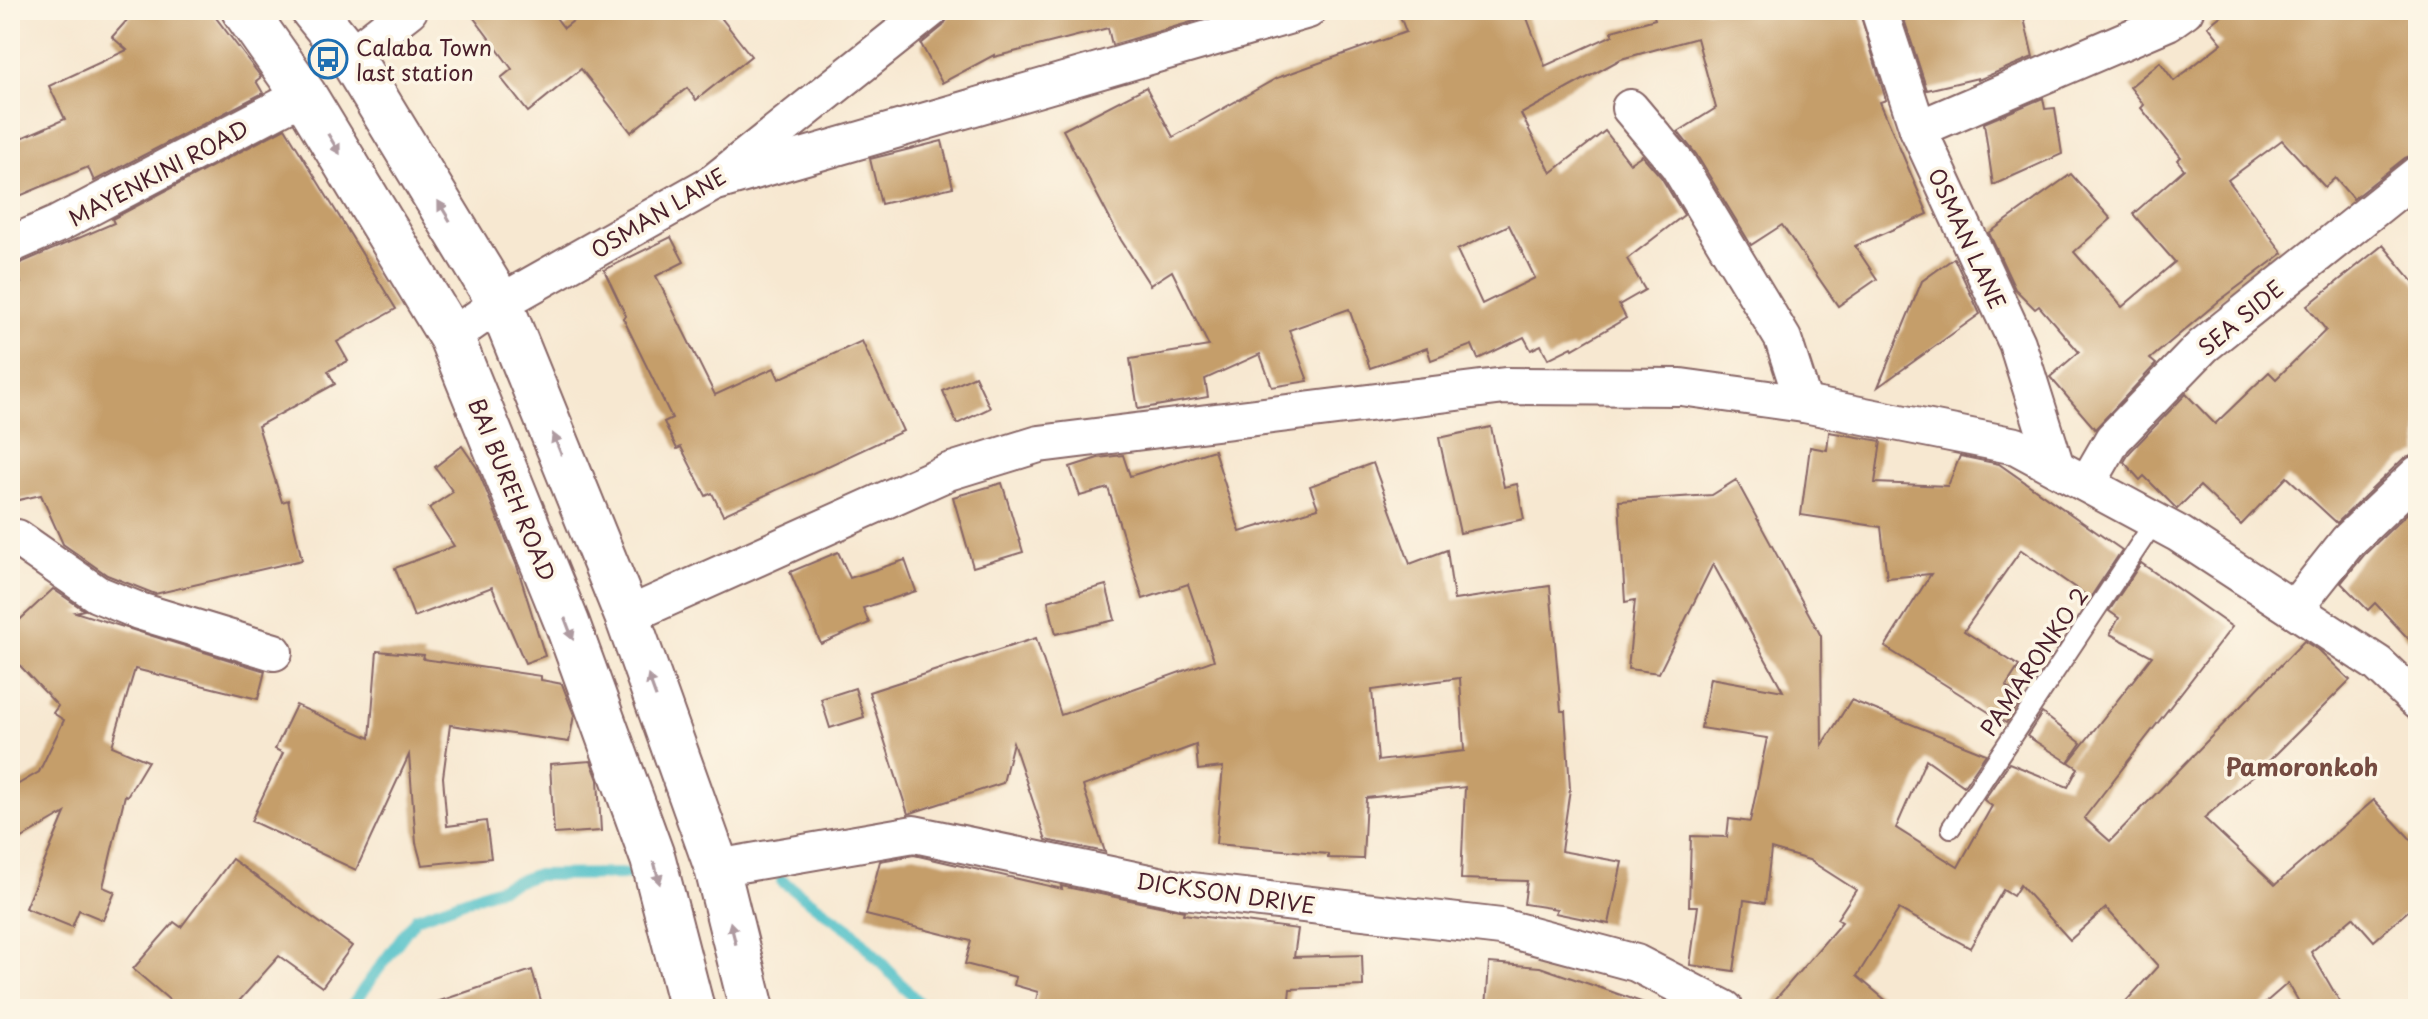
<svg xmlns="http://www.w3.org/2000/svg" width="2428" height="1019" font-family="'Playpen Sans',sans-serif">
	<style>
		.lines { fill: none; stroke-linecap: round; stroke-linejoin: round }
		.stream { stroke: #53c1c9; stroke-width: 12 }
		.building { fill: #c59e6b; fill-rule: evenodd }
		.lane-casing { stroke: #876565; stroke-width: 22 }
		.street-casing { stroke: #876565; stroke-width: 40 }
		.highway-casing { stroke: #876565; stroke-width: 48 }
		.lane { stroke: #fff; stroke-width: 18 }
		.street { stroke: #fff; stroke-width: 36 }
		.highway { stroke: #fff; stroke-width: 44 }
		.oneway { fill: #ae9aa0 }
		.labels { text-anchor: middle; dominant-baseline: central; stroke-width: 7; stroke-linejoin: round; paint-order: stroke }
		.poi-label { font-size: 22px; fill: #4a1f2b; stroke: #fcf5e5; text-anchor: start }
		.street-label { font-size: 22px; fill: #4a1f2b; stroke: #fcf5e5 }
		.neighbourhood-label { font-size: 24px; font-weight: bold; fill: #754b41; stroke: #fcf5e5 }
	</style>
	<rect width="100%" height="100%" fill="#fcf5e5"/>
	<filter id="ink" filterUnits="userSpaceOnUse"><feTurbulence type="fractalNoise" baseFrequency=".0125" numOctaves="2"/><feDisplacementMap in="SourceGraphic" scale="16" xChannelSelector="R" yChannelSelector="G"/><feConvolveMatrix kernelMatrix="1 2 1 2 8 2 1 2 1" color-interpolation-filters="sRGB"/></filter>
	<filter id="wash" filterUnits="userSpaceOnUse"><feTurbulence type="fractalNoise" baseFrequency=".006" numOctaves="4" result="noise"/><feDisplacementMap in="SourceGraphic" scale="32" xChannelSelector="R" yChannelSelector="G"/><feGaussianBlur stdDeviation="1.8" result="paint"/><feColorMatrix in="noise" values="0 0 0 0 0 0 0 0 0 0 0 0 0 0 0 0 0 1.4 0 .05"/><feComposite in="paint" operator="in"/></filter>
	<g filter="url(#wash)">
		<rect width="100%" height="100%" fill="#f7e8d1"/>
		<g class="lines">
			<!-- stream -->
			<g class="stream">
				<polyline points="782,881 852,931 924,1009"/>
				<polyline points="349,1009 416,918 535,875 644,874"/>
			</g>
		</g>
		<g id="blocks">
			<!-- building -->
			<g class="building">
				<polygon points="136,10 210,10 261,77 256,81 263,93 94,181 88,167 10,200 10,143 65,119 49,86 127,50 112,37"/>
				<polygon points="468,10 550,10 564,28 587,10 715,10 751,56 696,100 687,88 631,132 581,69 528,112 501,78 512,69"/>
				<polygon points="957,10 1219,10 1219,14 1112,45 1108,28 994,57 994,55 942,83 921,44 943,26 950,14"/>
				<path d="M1419 10H1524L1545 66 1613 35 1612 31 1655 19 1652 10H1859L1886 100 1880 102 1928 214 1855 246 1877 279 1838 306 1782 225 1751 245 1696 154 1678 132 1716 108 1697 38 1621 59 1521 114 1551 173 1605 131 1630 163 1642 155 1661 177 1684 215 1627 259 1645 290 1619 305 1626 318 1573 349 1572 347 1548 359 1541 345 1531 350 1524 337 1478 359 1472 345 1431 360 1427 348 1370 368 1349 309 1289 330 1308 381 1272 387 1260 354 1205 379 1208 397 1138 409 1130 359 1209 346 1172 271 1150 285 1121 240 1063 130 1146 87 1173 137 1277 78 1406 32 1400 16ZM1509 225 1535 278 1482 304 1457 250Z"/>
				<polygon points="1901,10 2022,10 2033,57 1978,80 1978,78 1927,90"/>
				<polygon points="2228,10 2418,10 2418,153 2405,158 2353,199 2335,178 2325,187 2282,140 2228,180 2283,253 2219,301 2150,359 2156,364 2095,429 2050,377 2079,352 2039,306 2035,309 2015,289 1989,233 2071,174 2111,219 2074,252 2122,307 2175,262 2133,214 2184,169 2177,160 2181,157 2141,108 2144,105 2130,87 2160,62 2174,81 2222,43 2208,26"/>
				<polygon points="2043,98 2045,109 2055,108 2062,154 1993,185 1984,123"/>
				<polygon points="285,128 396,309 337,342 348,361 328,371 335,384 258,426 282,502 288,500 302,560 155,594 107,575 63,544 41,495 10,502 10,284 21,283 16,265 114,223 112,219"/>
				<polygon points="942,141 953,187 881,204 870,159"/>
				<polygon points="671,237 684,262 656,276 715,395 774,368 779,379 862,341 903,431 723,515 712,493 706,496 681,447 677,449 664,422 672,418 623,318 626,316 604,270"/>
				<polygon points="2383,245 2418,287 2418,454 2403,459 2337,523 2287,477 2241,525 2200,486 2177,509 2144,476 2140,480 2124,462 2130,452 2186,394 2215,424 2269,372 2276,379 2326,330 2307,306"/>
				<polygon points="1954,258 1980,314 1878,387 1922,281"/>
				<polygon points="975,376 990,408 957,424 943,391"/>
				<polygon points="1491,427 1504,487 1517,484 1524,519 1460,533 1439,438"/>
				<polygon points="1829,432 1881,441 1875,483 1948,486 1960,456 1999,464 2122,550 2090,598 2021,550 1964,631 2019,666 2006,686 2022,699 2006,723 1885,647 1931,574 1887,578 1881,527 1801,515 1810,447 1827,450"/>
				<polygon points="462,446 477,468 517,566 545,656 525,663 492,587 414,617 395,568 454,546 429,508 453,492 435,467"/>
				<path d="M1214 450 1240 532 1318 508 1310 486 1373 463 1410 564 1447 550 1454 600 1550 586 1561 711H1565L1570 789 1561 851 1622 862 1609 924 1555 913 1557 909 1524 904 1527 881 1461 879 1465 787 1366 798 1363 859 1328 858V854L1216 844 1223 767 1198 770 1196 745 1083 786 1105 852 1046 840 1013 742 1003 783 908 814 869 692 1036 638 1061 715 1214 660 1188 584 1143 599 1108 488 1080 496 1070 467 1098 458 1123 455 1130 476ZM1460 678 1464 751 1378 761 1372 690Z"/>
				<polygon points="1736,480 1821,636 1822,746 1851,700 1986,754 1964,786 1926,759 1896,828 1958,867 1992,806 1984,800 2009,763 2068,787 2078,768 2069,762 2152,656 2110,634 2119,618 2109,611 2141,563 2232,627 2084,818 2110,841 2304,641 2320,651 2350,680 2263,767 2204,818 2275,885 2374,800 2418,847 2418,902 2374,941 2353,917 2311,952 2344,1009 2303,1009 2288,983 2258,1009 2119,1009 2158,966 2106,908 2070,940 2020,885 2013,896 2003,890 1970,948 1899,909 1857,976 1896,1009 1767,1009 1842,922 1837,919 1856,890 1809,860 1771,849 1765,903 1744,900 1734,971 1690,965 1698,906 1689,906 1691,836 1727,837 1729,819 1750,822 1767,738 1701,728 1710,678 1783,691 1713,564 1659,673 1628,669 1635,600 1625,602 1619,501 1712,495"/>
				<polygon points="1002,483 1023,552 973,567 953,497"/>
				<polygon points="2418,503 2418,649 2375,603 2368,610 2341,583 2364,555"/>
				<polygon points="838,552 850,578 905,560 916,591 863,608 869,623 821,644 790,572"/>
				<polygon points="1106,585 1115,620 1056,634 1048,601"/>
				<polygon points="53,589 84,610 75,612 265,671 258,699 135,669 112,746 148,761 127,796 125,795 103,887 115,892 103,920 79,910 72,927 25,908 65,813 10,845 10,789 39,772 64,720 53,713 58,706 10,655 10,629"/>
				<polygon points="377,651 424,655 423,659 541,676 541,680 562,684 574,715 569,742 450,725 443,777 447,826 486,821 491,858 422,865 416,843 409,755 356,870 251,821 283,753 275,749 296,705 370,738"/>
				<polygon points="855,688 864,717 830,728 821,699"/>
				<polygon points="2042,713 2081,743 2068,762 2027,736"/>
				<polygon points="591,761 598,780 601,831 554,834 550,764"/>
				<polygon points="914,855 1062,889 1061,886 1184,911 1183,914 1298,929 1294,957 1362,955 1363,986 1290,989 1288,1009 1034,1009 1038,992 1014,985 1016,977 965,964 971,941 866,915 880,861"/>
				<polygon points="232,859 352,946 322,987 279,956 232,1009 180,1009 133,969 174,922 181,927"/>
				<polygon points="1489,963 1540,967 1647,1004 1647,1009 1486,1009"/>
				<polygon points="532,970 542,1004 524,1009 435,1009 434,1003"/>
			</g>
		</g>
	</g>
	<g filter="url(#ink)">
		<use href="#blocks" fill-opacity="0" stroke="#876565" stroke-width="2"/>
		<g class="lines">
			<!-- lane casing -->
			<g class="lane-casing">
				<polyline id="lane" points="1951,828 2155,521"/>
			</g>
			<!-- street casing -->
			<g class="street-casing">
				<g id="street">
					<polyline points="1879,10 1918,129 2017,343 2056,467"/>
					<polyline points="350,56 409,10"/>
					<polyline points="1630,108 1678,165 1783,339 1804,404"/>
					<polyline points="1918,129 2168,22 2185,10"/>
					<polyline points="713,183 1308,10"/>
					<polyline points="10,245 58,224 304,95"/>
					<polyline points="451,337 500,303 713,183 930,10"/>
					<polyline points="2087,484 2113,439 2203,346 2418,174"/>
					<polyline points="10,538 17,538 97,594 139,611 274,652"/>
					<polyline points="2294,609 2348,541 2418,474"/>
					<polyline points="627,616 948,472 1039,444 1505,386 1681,387 1804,404 2016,446 2179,534 2378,664 2418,702"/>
					<polyline points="717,868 914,834 1183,890 1501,927 1636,963 1725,1009"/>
				</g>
			</g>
			<!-- highway casing -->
			<g class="highway-casing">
				<g id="highway">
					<polyline points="244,10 304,95 451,337 567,623 653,859 692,1009"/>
					<polyline points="313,10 350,56 500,303 627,616 717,868 752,1009"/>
				</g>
			</g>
			<!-- lane -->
			<use href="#lane" class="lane"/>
			<!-- street -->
			<use href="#street" class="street"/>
			<!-- highway -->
			<use href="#highway" class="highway"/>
		</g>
		<!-- one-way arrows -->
		<defs><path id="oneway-solid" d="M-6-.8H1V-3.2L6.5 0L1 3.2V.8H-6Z" transform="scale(2)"/></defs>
		<g class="oneway">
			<use href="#oneway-solid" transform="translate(334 144) rotate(59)"/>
			<use href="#oneway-solid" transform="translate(444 211) rotate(-121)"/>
			<use href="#oneway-solid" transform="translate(557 444) rotate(-112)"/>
			<use href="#oneway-solid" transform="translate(569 629) rotate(69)"/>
			<use href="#oneway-solid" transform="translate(652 686) rotate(-110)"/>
			<use href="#oneway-solid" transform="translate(657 873) rotate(76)"/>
			<use href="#oneway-solid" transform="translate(733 933) rotate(-104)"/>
		</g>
	</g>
	<!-- icons -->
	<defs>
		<g id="bus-ring" transform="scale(2)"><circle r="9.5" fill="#fcf5e5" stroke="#1f6fb2" stroke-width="1.5"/><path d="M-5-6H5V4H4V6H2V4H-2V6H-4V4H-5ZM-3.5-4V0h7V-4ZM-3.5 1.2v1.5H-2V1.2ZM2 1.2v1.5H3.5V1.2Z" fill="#1f6fb2"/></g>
	</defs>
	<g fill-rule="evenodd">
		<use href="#bus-ring" x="328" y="59"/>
	</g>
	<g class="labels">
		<!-- poi labels -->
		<g class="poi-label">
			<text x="356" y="46">Calaba Town<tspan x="356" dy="25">last station</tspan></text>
		</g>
		<!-- street labels -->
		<g class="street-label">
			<text transform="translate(158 172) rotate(-28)">MAYENKINI ROAD</text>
			<text transform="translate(658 212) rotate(-31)">OSMAN LANE</text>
			<text transform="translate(1968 238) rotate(65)">OSMAN LANE</text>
			<text transform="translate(2240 317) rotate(-40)">SEA SIDE</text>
			<text transform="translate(513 489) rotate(68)">BAI BUREH ROAD</text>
			<text transform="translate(2033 661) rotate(-56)">PAMARONKO 2</text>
			<text transform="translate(1226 892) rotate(8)">DICKSON DRIVE</text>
		</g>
		<!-- neighbourhood labels -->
		<g class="neighbourhood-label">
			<text x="2302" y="766">Pamoronkoh</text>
		</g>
	</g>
	<!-- margin -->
	<rect width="2428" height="1019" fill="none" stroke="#fcf5e5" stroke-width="40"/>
</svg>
